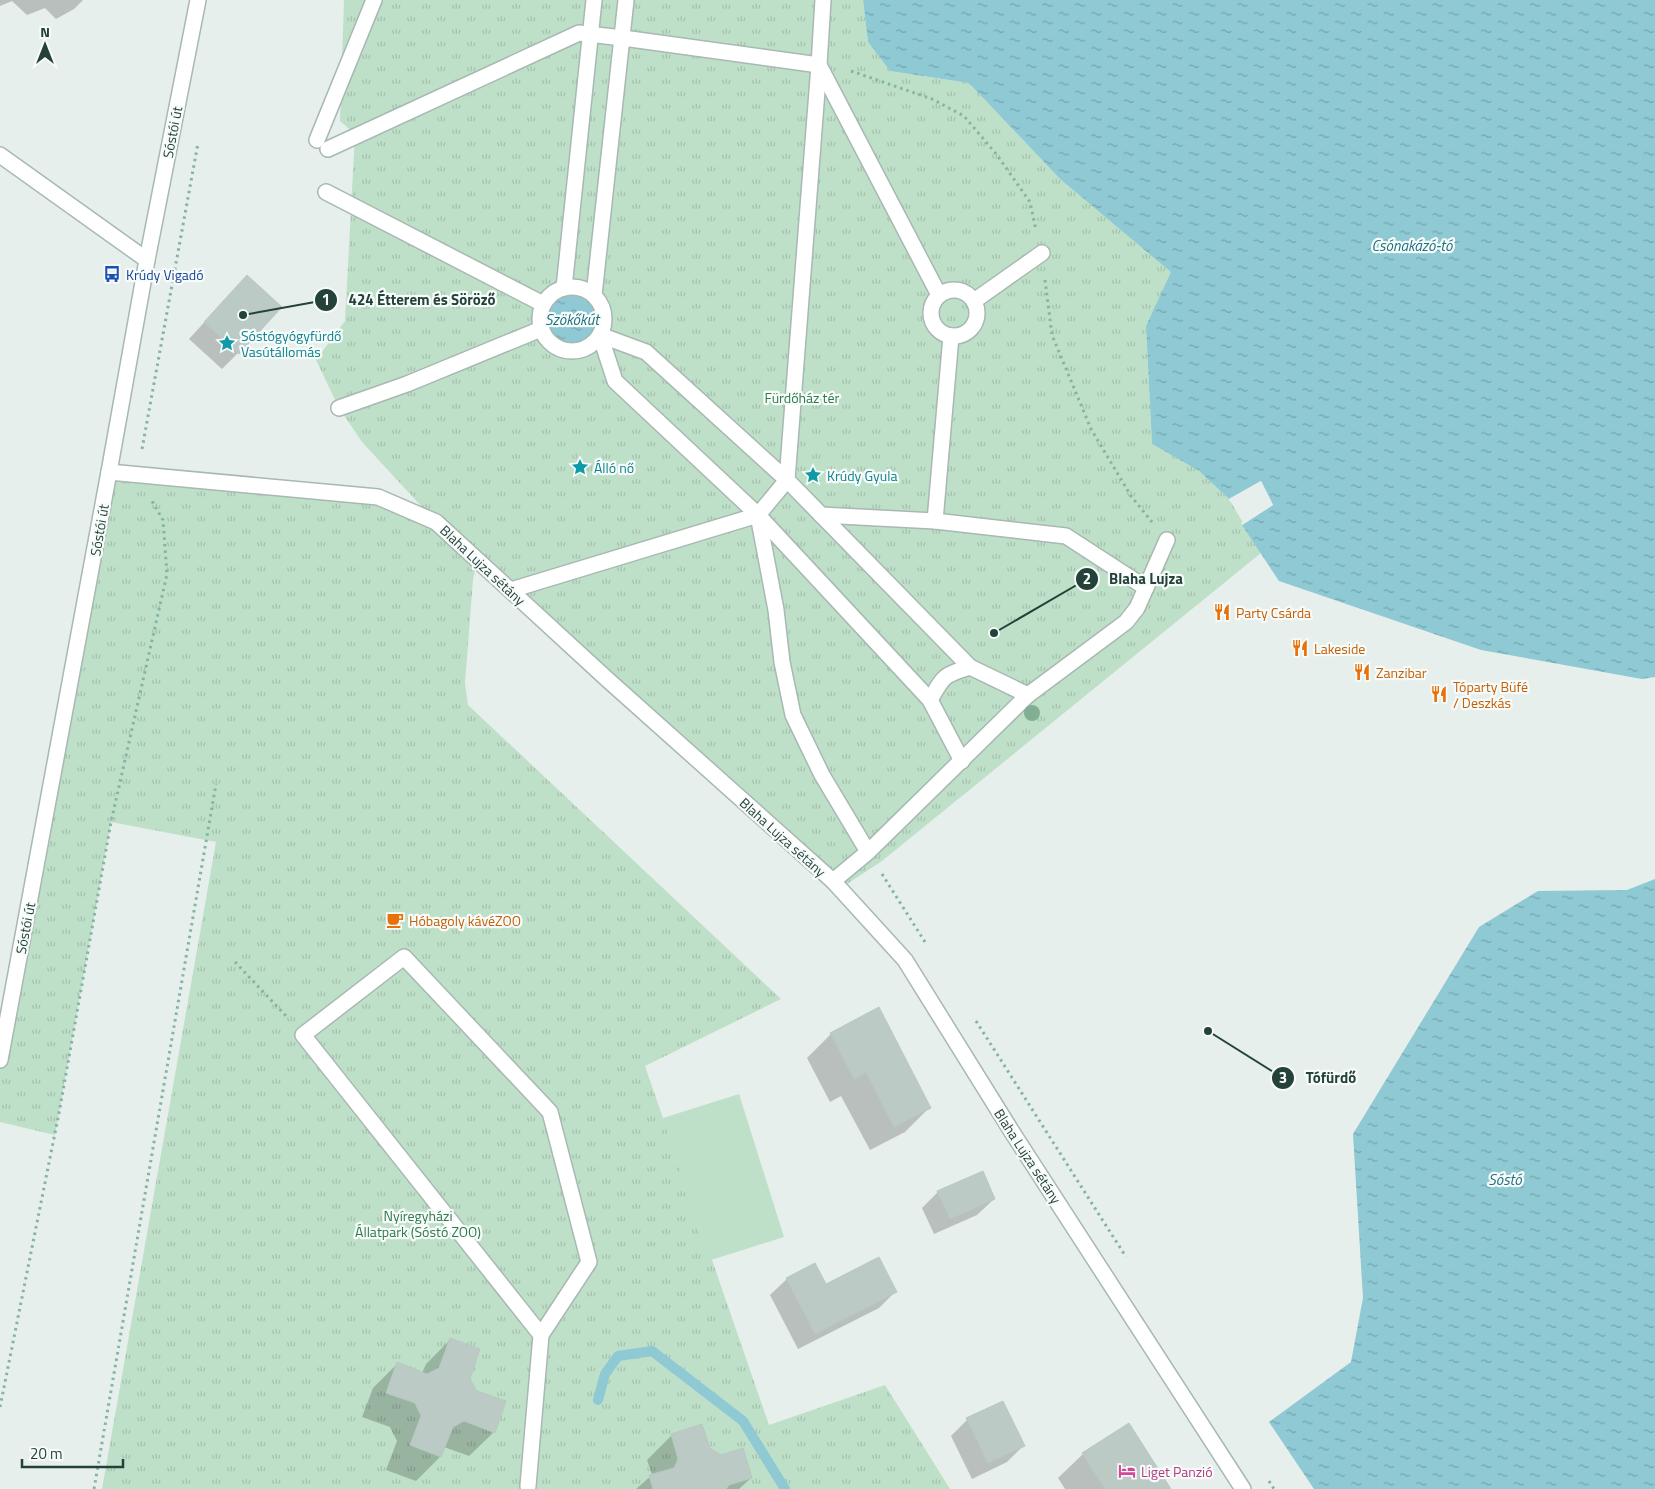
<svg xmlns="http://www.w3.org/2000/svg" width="1655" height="1489" font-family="'Titillium Web',sans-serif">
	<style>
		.park { fill: url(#park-tufts) }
		.pitch { fill: #bfe0c8 }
		.water { fill: url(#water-ripples) }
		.pier { fill: #e6efeb }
		.shadow { fill: #0003 }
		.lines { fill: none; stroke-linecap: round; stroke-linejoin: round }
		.stream { stroke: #8ec9d4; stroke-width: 10 }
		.building { fill: #bbcac4; stroke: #b8c9c2 }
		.minor-casing { stroke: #a8b8b2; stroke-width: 18 }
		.path { stroke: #86b3a5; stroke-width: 3; stroke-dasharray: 2.5 4; stroke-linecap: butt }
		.minor { stroke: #fff; stroke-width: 15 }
		.tree { fill: #80af93 }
		.labels { text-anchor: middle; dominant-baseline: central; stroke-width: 4.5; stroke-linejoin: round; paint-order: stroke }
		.street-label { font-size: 14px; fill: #24423a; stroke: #f7fbf9 }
		.transit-label { font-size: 14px; fill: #164399; stroke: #f7fbf9; text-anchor: start }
		.culture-label { font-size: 14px; fill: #0d838f; stroke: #f7fbf9; text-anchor: start }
		.park-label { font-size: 14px; fill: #2d7a4b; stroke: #f7fbf9 }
		.food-label { font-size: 14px; fill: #c56008; stroke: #f7fbf9; text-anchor: start }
		.hotel-label { font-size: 14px; fill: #b23c85; stroke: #f7fbf9; text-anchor: start }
		.water-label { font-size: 15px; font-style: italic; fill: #1c6f80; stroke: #f7fbf9 }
		.leader { fill: none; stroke: #24423a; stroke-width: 2 }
		.callout-dot { fill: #24423a; stroke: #f7fbf9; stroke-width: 2 }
		.mark-label { font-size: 15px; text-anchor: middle; font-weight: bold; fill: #fff }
		.callout-label { font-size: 15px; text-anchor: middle; font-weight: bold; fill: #24423a; stroke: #f7fbf9; stroke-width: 4.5; stroke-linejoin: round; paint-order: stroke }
	</style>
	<defs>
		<pattern id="park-tufts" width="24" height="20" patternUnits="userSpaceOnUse" patternTransform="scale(1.25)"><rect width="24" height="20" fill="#bfe0c8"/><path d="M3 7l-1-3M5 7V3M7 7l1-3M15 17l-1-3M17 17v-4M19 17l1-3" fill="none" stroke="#a4c1ad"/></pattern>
		<pattern id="water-ripples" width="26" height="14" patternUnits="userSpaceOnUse" patternTransform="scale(1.25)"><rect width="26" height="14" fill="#8ec9d4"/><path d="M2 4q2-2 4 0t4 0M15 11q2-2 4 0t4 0" fill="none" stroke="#74a5ad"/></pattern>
	</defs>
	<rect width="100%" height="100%" fill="#e6efeb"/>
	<!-- park -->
	<polygon class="park" points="344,0 863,0 868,42 890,71 969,83 1060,179 1172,272 1146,326 1152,444 1199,471 1229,499 1261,553 882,861 847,884 477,560 473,580 465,683 468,705 781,999 645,1066 769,1425 885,1385 950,1489 102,1489 216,842 111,822 55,1135 0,1122 0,1062 109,472 378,497 435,521 362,442 339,408 316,360 345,321 355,134 340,121"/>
	<!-- pitch -->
	<polygon class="pitch" points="739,1094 784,1237 708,1261 663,1118"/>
	<!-- water -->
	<g class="water">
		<polygon points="863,0 1655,0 1655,677 1642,679 1481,650 1279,581 1242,525 1273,505 1261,481 1229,499 1199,471 1152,444 1146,326 1171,272 1060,179 969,83 890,71 868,42"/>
		<circle cx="572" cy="319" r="24"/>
		<polygon points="1655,879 1655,1489 1314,1489 1269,1422 1351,1362 1363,1298 1353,1134 1479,927 1538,891 1627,890"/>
	</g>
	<!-- pier -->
	<polygon class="pier" points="1261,481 1273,505 1242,525 1241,523 1270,504 1260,484 1230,502 1229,499"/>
	<!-- shadow -->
	<g class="shadow">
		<polygon points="0,0 83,0 74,9 56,19 45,8 27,15 12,1 0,6"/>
		<polygon points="231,293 238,353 222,369 189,339"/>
		<polygon points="831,1034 929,1108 905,1132 870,1150 841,1096 830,1102 807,1058"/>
		<polygon points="938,1192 994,1199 977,1215 934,1234 922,1208"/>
		<polygon points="787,1279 826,1286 895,1292 879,1308 798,1349 770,1295"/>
		<polygon points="450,1340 494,1432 469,1456 444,1447 440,1457 416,1481 386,1470 397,1441 390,1427 362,1417 373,1388 397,1364 422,1373 426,1364"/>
		<polygon points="967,1420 1023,1446 1007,1462 972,1479 951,1436"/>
		<polygon points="672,1435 709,1449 751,1478 739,1489 636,1489 652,1475 647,1460"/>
		<polygon points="1083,1454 1170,1489 1065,1489 1058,1478"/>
	</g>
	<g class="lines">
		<!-- stream -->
		<polyline class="stream" points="598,1400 605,1374 618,1356 652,1351 743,1421 785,1489"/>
	</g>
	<!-- building -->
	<g class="building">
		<polygon points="247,275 282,307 239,354 204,322"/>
		<polygon points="879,1007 931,1108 894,1127 866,1072 854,1079 830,1033"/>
		<polygon points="983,1171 995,1199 950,1219 937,1191"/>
		<polygon points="879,1257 897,1292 815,1334 786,1278 815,1263 826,1284"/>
		<polygon points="450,1338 480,1349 470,1379 477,1391 506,1401 495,1433 464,1421 453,1427 441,1457 410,1445 421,1416 415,1403 386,1393 397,1362 427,1374 439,1368"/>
		<polygon points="1003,1401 1025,1446 988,1463 966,1418"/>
		<polygon points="1129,1423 1171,1489 1105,1489 1082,1453"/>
		<polygon points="702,1424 710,1448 721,1455 743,1448 752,1478 729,1485 726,1489 653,1489 649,1475 674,1468 678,1459 671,1434"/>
	</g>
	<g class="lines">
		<!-- minor casing -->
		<g class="minor-casing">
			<g id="minor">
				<polyline points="823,0 819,65 787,480 758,515 776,610 782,662 793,715 822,775 868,852"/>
				<polyline points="317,140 374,0"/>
				<polyline points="328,149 579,33 623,38 819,65 939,295"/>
				<polyline points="0,155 147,260"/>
				<polyline points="326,192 543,304"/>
				<circle cx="572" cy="319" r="32"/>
				<polyline points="564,288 594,0"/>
				<circle cx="954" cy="313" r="23"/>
				<polyline points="594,295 626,0"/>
				<polyline points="974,301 1042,253"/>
				<polyline points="600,335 646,352 787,480 970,667 1028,695"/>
				<polyline points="600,335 615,381 758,515 930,700 962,761"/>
				<polyline points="339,408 407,384 541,329"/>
				<polyline points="109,472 378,497 436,522 608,680 833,881 905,960 1012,1132 1243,1489"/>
				<polyline points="821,515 935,521 1066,536 1146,588"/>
				<polyline points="935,521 951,336"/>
				<polyline points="511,590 758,515"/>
				<path d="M930 700C944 676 943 675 970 667"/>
				<polyline points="833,881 868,852 1028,695 1126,622 1137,608 1167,540"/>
				<polyline points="0,1060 109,472 147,260 198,0"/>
				<polyline points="528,1486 541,1335 303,1035 404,957 550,1112 589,1262 541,1335"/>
			</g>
		</g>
		<!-- path -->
		<g class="path">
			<polyline points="851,71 932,99 964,116 997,155 1030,202 1036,230"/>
			<polyline points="1045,280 1052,335 1091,429 1131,496 1152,522"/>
			<polyline points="142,449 198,143"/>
			<polyline points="882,874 925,942"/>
			<polyline points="235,962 286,1016"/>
			<polyline points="976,1021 1126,1257"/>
			<polyline points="0,1407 59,1113 111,822 167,574 163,520 152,501"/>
			<polyline points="1269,1481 1274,1489"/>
			<polyline points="94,1489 216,784"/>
		</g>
		<!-- minor -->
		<use href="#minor" class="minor"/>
	</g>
	<!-- trees -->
	<circle class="tree" cx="1032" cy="713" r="8"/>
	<!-- icons -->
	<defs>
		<g id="bus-bare" transform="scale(1.35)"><path d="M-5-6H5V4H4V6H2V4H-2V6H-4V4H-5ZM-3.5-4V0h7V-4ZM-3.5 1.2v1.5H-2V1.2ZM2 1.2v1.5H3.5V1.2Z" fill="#1a4fb4" stroke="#f7fbf9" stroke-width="2.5" paint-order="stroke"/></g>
		<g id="sight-bare" transform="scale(1.35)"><path d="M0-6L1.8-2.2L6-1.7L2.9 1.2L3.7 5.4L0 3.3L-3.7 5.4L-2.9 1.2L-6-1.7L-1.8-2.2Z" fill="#0f9aa8" stroke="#f7fbf9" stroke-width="2.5" paint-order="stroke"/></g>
		<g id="restaurant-bare" transform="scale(1.35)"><path d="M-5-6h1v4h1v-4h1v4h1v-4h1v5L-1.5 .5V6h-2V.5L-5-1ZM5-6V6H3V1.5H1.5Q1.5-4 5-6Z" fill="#e8710a" stroke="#f7fbf9" stroke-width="2.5" paint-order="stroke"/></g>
		<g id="cafe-bare" transform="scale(1.35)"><path d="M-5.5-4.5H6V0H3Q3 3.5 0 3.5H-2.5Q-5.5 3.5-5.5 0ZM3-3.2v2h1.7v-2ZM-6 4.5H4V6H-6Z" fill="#e8710a" stroke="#f7fbf9" stroke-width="2.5" paint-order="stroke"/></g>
		<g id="hotel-bare" transform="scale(1.35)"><path d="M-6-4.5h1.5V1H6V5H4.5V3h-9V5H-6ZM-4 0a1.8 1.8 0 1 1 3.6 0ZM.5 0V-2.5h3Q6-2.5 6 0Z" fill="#d1479c" stroke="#f7fbf9" stroke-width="2.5" paint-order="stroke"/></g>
	</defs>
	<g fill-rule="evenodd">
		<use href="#bus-bare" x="112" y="274"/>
		<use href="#sight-bare" x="227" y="343"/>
		<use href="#sight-bare" x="580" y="467"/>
		<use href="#sight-bare" x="813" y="475"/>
		<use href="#restaurant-bare" x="1222" y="612"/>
		<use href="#restaurant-bare" x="1300" y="648"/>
		<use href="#restaurant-bare" x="1362" y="672"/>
		<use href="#restaurant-bare" x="1439" y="694"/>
		<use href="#cafe-bare" x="395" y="920"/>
		<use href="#hotel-bare" x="1127" y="1471"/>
	</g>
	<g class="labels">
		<!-- street labels -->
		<g class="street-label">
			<text transform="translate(172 132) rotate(-79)">Sóstói út</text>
			<text transform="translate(99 530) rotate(-80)">Sóstói út</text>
			<text transform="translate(483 565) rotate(43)">Blaha Lujza sétány</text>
			<text transform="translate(783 837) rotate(42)">Blaha Lujza sétány</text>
			<text transform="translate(25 928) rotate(-79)">Sóstói út</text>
			<text transform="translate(1028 1156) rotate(57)">Blaha Lujza sétány</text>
		</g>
		<!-- transit labels -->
		<g class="transit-label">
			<text x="126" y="274">Krúdy Vigadó</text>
		</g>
		<!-- culture labels -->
		<g class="culture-label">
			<text x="241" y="335">Sóstógyógyfürdő<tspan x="241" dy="16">Vasútállomás</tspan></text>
			<text x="594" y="467">Álló nő</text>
			<text x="827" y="475">Krúdy Gyula</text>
		</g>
		<!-- park labels -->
		<g class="park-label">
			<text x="802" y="397">Fürdőház tér</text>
			<text x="418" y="1215">Nyíregyházi<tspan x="418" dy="16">Állatpark (Sóstó ZOO)</tspan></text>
		</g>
		<!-- food labels -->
		<g class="food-label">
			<text x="1236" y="612">Party Csárda</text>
			<text x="1314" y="648">Lakeside</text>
			<text x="1376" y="672">Zanzibar</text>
			<text x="1453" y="686">Tóparty Büfé<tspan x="1453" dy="16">/ Deszkás</tspan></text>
			<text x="409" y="920">Hóbagoly kávéZOO</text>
		</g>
		<!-- hotel labels -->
		<g class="hotel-label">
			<text x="1141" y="1471">Liget Panzió</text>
		</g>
		<!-- water labels -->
		<g class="water-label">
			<text x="1412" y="245">Csónakázó-tó</text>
			<text x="572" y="319">Szökőkút</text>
			<text x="1505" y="1179">Sóstó</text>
		</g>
	</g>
	<!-- callouts -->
	<path class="leader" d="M243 315L326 300M994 633L1087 579M1208 1031L1283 1078"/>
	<g class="callout-dot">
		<circle cx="243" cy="315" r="5"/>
		<circle cx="994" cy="633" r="5"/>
		<circle cx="1208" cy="1031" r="5"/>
		<circle cx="326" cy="300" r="12"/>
		<circle cx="1087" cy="579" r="12"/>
		<circle cx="1283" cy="1078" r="12"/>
	</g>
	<g class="mark-label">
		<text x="326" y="305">1</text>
		<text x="1087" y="584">2</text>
		<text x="1283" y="1083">3</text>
	</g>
	<g class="callout-label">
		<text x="422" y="305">424 Étterem és Söröző</text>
		<text x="1146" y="584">Blaha Lujza</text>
		<text x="1331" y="1083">Tófürdő</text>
	</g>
	<!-- north arrow -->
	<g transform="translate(45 45)" stroke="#f7fbf9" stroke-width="4" paint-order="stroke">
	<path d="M0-4L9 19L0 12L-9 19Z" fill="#24423a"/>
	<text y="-8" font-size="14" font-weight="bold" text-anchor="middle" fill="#24423a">N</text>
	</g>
	<!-- scale -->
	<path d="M22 1459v8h101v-8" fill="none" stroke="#24423a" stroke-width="2.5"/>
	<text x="30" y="1459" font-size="15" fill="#24423a" stroke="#f7fbf9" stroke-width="4" paint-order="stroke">20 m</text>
</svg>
